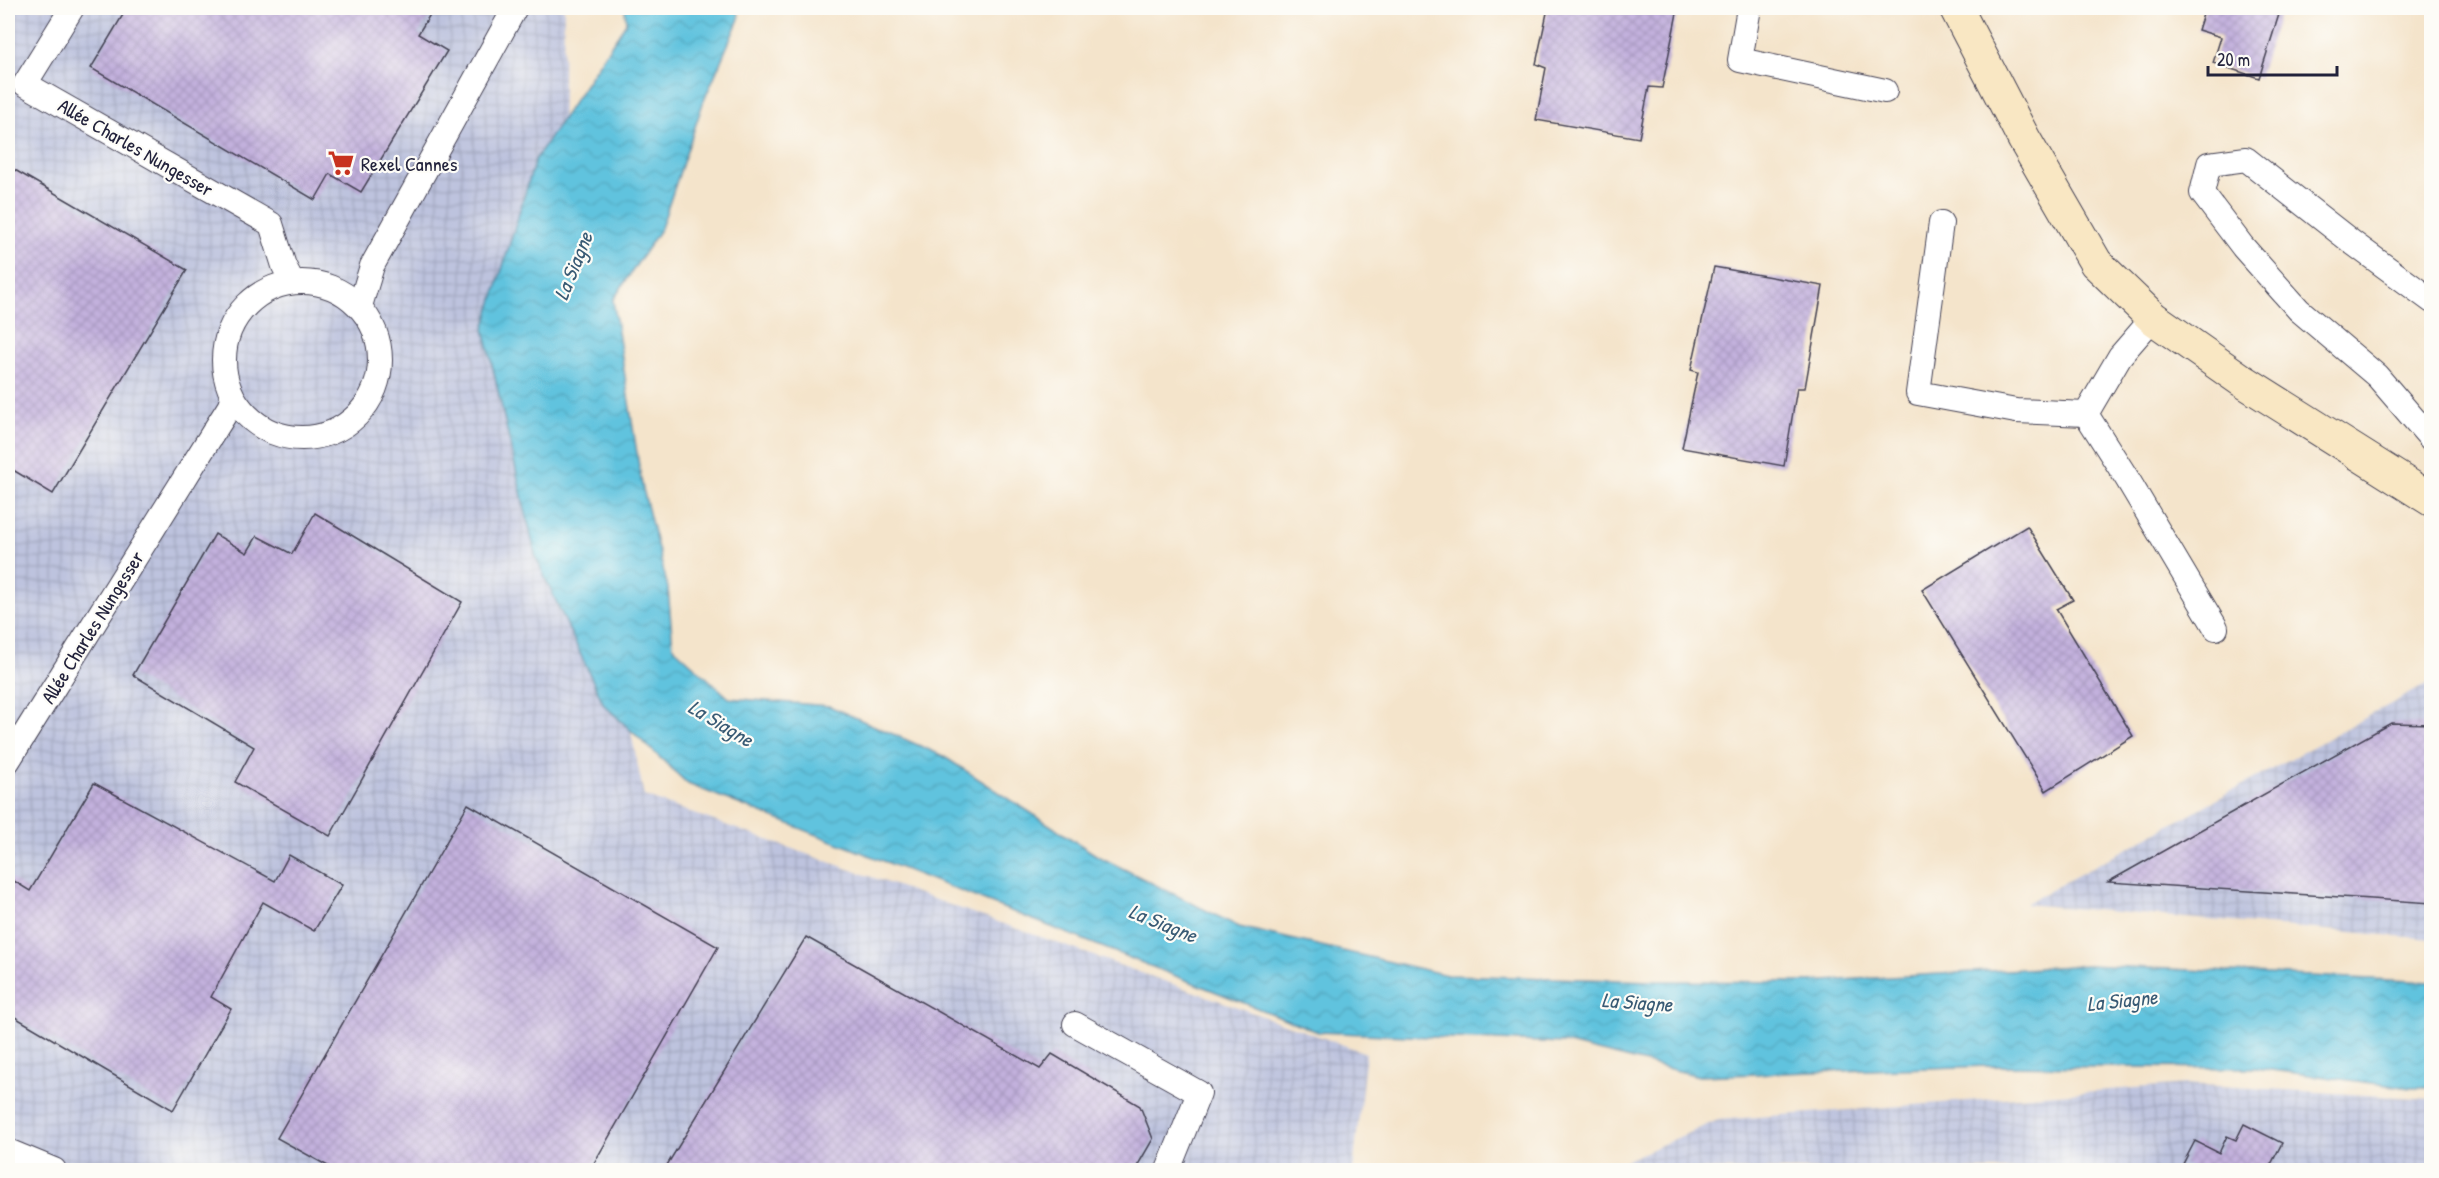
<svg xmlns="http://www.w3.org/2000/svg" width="2439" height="1178" font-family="'Patrick Hand',sans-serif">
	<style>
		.industrial { fill: url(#industrial-grid) }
		.water { fill: url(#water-waves); stroke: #41728c; stroke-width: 1.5 }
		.building { fill: url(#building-cross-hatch) }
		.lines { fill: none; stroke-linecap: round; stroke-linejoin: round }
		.service-casing { stroke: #423f51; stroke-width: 26 }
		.secondary-casing { stroke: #423f51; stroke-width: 35 }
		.service { stroke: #fff; stroke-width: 24 }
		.secondary { stroke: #f9e7c3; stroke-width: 33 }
		.labels { text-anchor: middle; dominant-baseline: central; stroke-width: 4.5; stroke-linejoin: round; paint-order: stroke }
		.street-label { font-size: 20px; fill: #22223b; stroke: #fdfcf7 }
		.poi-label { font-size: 20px; fill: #22223b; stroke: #fdfcf7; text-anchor: start }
		.water-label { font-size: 21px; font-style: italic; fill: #385a74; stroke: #fdfcf7 }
	</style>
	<defs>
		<pattern id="industrial-grid" width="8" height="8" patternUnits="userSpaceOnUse" patternTransform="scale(1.5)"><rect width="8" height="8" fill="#bdc3de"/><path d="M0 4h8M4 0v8" fill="none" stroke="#a2a7bf"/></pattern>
		<pattern id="water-waves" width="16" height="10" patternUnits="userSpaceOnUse" patternTransform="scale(1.5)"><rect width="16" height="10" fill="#60c3de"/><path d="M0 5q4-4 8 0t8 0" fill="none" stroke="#53a7bf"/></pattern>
		<pattern id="building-cross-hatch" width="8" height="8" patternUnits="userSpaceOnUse" patternTransform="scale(1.5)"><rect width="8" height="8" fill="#c3b1dd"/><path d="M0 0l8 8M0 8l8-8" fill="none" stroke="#a798bf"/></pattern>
	</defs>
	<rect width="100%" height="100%" fill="#fdfcf7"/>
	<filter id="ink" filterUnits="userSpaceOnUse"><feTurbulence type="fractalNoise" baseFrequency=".0167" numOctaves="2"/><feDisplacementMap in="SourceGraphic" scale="12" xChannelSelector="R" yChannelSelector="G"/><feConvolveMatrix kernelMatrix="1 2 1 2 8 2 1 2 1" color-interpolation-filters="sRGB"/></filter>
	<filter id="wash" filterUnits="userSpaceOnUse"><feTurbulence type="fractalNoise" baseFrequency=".008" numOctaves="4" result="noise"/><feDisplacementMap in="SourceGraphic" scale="24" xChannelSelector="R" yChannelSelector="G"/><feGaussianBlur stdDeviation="1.35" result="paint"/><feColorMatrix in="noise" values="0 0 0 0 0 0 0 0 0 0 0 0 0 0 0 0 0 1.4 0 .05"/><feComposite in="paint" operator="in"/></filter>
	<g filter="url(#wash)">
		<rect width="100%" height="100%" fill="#f4e4cb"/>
		<!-- industrial -->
		<g class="industrial">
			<polygon points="8,8 564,8 559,375 644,796 1366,1053 1353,1170 8,1170"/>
			<polygon points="2431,682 2431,939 2025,904"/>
			<polygon points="2186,1084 2431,1099 2431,1170 1604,1170 1718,1120"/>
		</g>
		<!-- water -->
		<polygon class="water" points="625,8 738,8 739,19 703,103 661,228 613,300 642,485 668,588 673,647 729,698 829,706 943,756 1096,855 1239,927 1447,975 1653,981 1808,982 2088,965 2431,982 2431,1088 2411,1088 2256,1068 1987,1066 1699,1076 1565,1043 1318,1032 688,784 604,705 536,558 484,329 535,160 626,23"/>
		<g id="blocks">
			<!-- building -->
			<g class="building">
				<polygon points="127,8 434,8 418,34 447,51 361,192 330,174 315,200 91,68"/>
				<polygon points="1548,8 1678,8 1662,88 1649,87 1639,138 1536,120 1546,68 1536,64"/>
				<polygon points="2205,8 2281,8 2259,78 2213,63 2221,37 2198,30"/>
				<polygon points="8,166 187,270 53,494 8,467"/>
				<polygon points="1714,267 1823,286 1805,388 1797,388 1784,466 1682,448 1698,372 1691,370"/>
				<polygon points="315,513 462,602 330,836 235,782 254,747 133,675 215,534 247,553 257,536 292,554"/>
				<polygon points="2027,526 2073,600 2056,609 2133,736 2046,791 1922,590"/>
				<polygon points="2391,723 2432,724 2432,903 2108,882"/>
				<polygon points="94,783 275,881 289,855 342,885 314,931 263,902 211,997 231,1009 173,1110 8,1013 8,881 9,878 30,891"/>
				<polygon points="468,804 718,947 590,1170 335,1170 277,1138"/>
				<polygon points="806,937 1040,1069 1052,1054 1140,1106 1153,1139 1135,1170 664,1170"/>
				<polygon points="2244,1124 2282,1143 2268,1170 2197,1170 2183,1164 2195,1141 2219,1153 2227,1136 2236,1140"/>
			</g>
		</g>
	</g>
	<g filter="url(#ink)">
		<use href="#blocks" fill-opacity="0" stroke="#423f51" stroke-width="1.5"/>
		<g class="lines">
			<!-- service casing -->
			<g class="service-casing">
				<g id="service">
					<polyline points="72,8 25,84 271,224 284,266 292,281"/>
					<polyline points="1749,8 1740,60 1885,91"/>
					<polyline points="1941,223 1918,393 2016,411 2086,414 2120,356 2153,318"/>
					<circle cx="302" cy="360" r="78"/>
					<polyline points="2432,301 2353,243 2246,159 2209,164 2202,193 2243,247 2299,310 2377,376 2432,440"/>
					<polyline points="360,306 372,266 515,8"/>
					<polyline points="2086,414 2128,480 2216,628"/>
					<polyline points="8,761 233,401"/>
					<polyline points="1075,1024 1199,1093 1168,1170"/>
					<polyline points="8,1151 54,1170"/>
				</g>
			</g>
			<!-- secondary casing -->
			<g class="secondary-casing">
				<polyline id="secondary" points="1956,8 2024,139 2096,263 2153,318 2240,379 2432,500"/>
			</g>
			<!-- service -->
			<use href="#service" class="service"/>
			<!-- secondary -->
			<use href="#secondary" class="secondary"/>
		</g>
	</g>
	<!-- icons -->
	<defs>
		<g id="supermarket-bare" transform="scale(2.07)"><path d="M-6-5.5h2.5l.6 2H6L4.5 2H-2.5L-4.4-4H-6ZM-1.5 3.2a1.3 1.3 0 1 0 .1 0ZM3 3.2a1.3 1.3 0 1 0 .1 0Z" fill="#c8321e" stroke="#fdfcf7" stroke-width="2.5" paint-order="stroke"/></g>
	</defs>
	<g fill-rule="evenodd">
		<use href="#supermarket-bare" x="341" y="163"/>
	</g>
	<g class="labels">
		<!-- street labels -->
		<g class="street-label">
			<text transform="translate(136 147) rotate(30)">Allée Charles Nungesser</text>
			<text transform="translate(92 627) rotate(-58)">Allée Charles Nungesser</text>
		</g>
		<!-- poi labels -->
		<g class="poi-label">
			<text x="361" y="163">Rexel Cannes</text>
		</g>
		<!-- water labels -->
		<g class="water-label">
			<text transform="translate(573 266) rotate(-68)">La Siagne</text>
			<text transform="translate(721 723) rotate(31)">La Siagne</text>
			<text transform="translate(1163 923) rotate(22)">La Siagne</text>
			<text transform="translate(2122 1000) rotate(-6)">La Siagne</text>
			<text transform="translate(1637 1002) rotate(4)">La Siagne</text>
		</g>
	</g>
	<!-- margin -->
	<rect width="2439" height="1178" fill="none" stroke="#fdfcf7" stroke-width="30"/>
	<!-- scale -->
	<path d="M2208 66v9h129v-9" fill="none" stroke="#22223b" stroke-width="3"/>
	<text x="2217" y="66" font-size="18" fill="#22223b" stroke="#fdfcf7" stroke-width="4.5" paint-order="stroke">20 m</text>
</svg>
